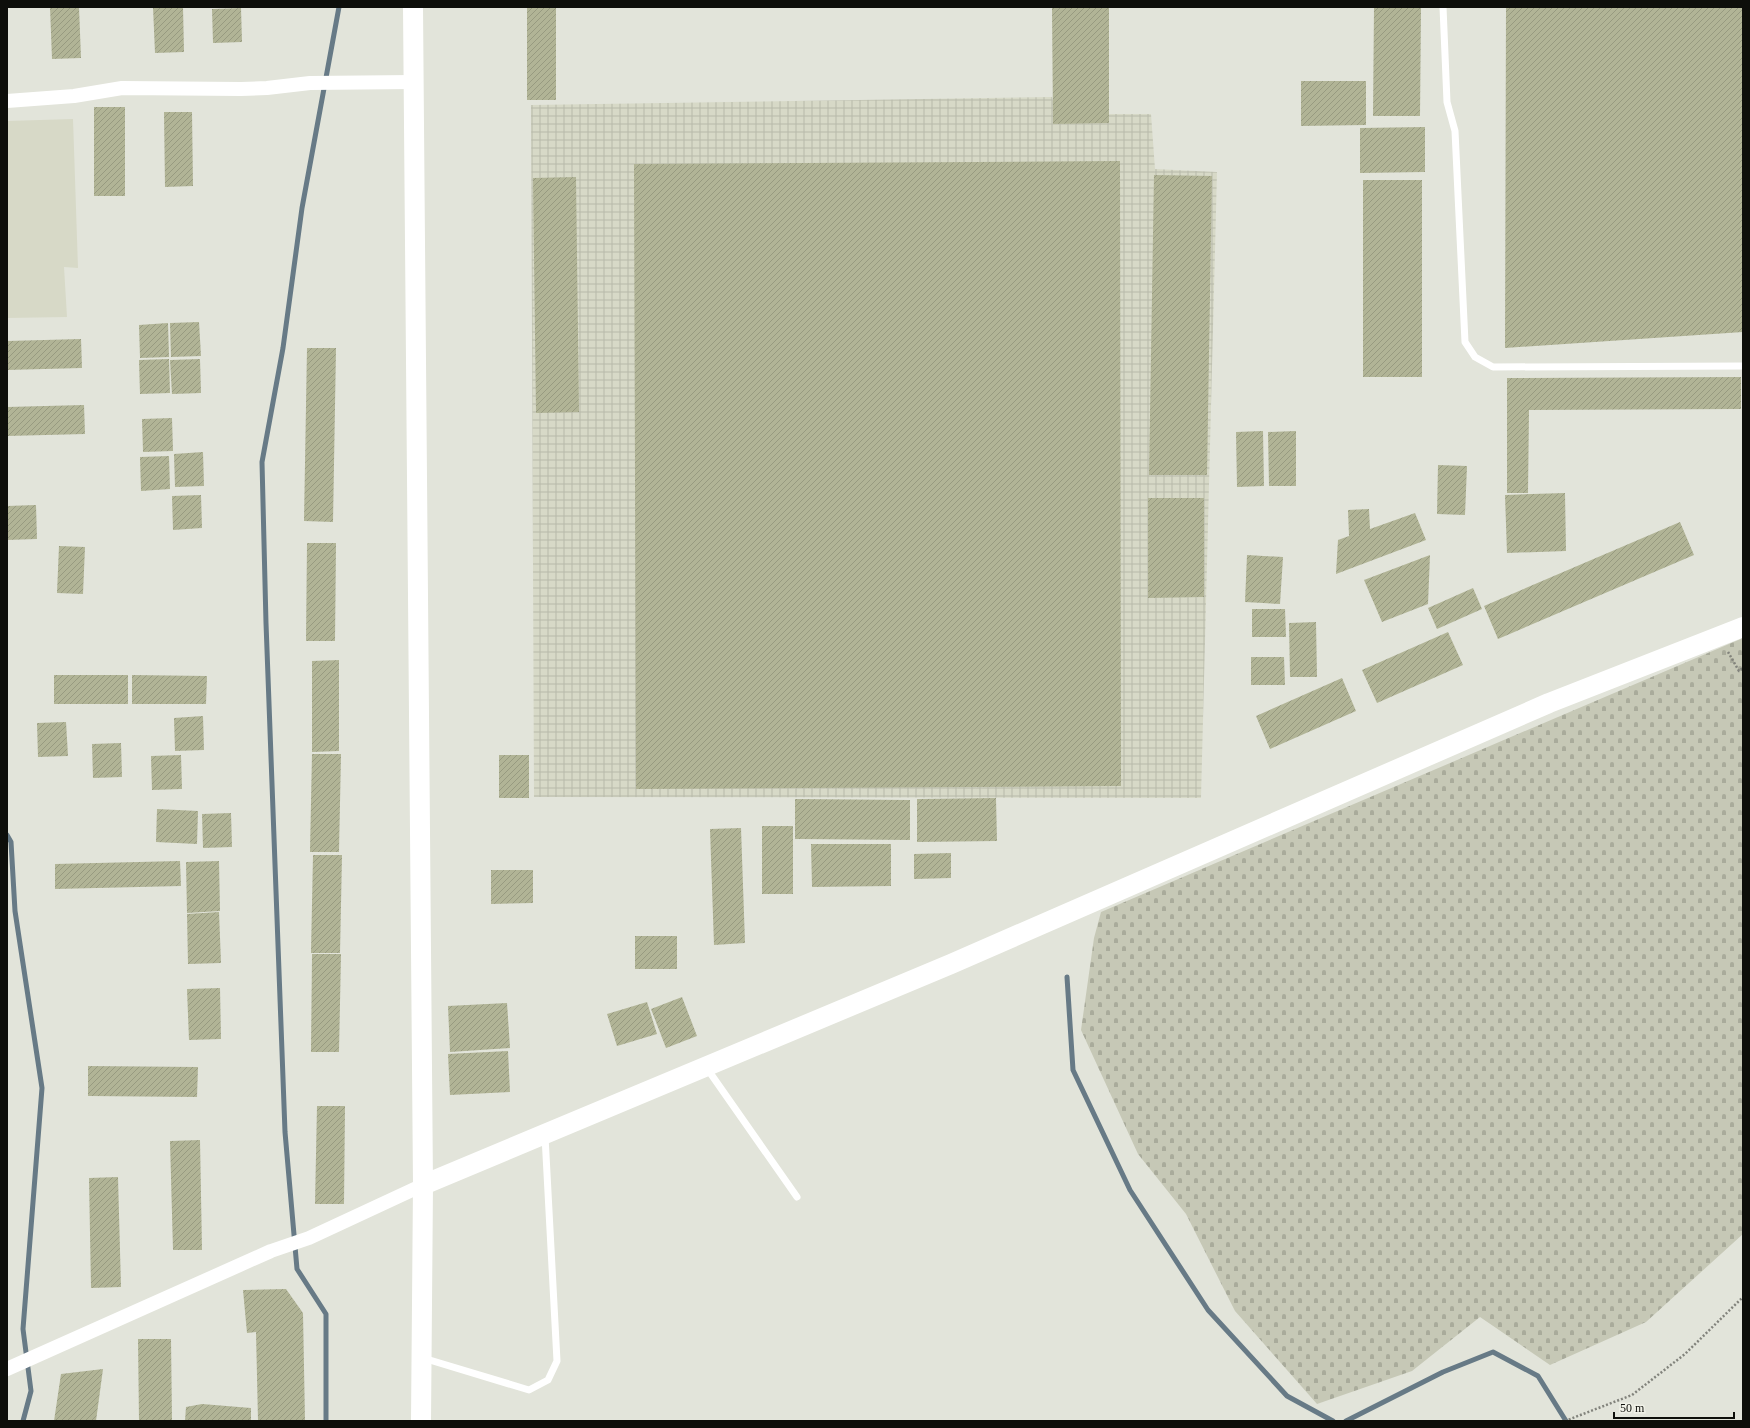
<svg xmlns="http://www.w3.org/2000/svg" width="1750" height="1428" font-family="'Times New Roman',serif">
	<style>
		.built { fill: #d7d9c7 }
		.industrial { fill: url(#industrial-grid) }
		.cemetery { fill: url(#cemetery-stones) }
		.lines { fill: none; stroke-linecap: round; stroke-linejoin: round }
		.stream { stroke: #677a86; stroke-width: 5 }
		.building { fill: url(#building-hatch) }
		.path { stroke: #82837c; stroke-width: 2.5; stroke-dasharray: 2 2; stroke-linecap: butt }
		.service { stroke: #fff; stroke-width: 7 }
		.minor { stroke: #fff; stroke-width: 14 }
		.secondary { stroke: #fff; stroke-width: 20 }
	</style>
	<defs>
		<pattern id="industrial-grid" width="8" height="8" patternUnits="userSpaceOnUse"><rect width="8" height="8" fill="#d7d9c7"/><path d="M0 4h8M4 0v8" fill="none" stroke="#b7b9aa"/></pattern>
		<pattern id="cemetery-stones" width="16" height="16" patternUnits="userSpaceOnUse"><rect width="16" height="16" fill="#c6c8b6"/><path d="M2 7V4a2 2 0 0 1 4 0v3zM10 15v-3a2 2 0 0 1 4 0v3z" fill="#a9ab9b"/></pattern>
		<pattern id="building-hatch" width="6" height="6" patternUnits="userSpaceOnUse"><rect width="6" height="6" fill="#b1b496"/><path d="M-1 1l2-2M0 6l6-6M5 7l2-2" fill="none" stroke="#979a80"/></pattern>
	</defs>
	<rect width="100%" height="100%" fill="#e2e4da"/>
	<!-- built -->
	<polygon class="built" points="73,119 78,268 64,267 67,317 7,318 7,121"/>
	<!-- industrial -->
	<polygon class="industrial" points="1052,97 1056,114 1151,114 1155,169 1217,172 1201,798 534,797 531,105"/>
	<!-- cemetery -->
	<polygon class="cemetery" points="1743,638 1743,1234 1646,1322 1550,1365 1480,1317 1412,1371 1317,1404 1235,1311 1186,1214 1138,1154 1081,1030 1094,938 1101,912"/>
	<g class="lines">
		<!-- stream -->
		<g class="stream">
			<polyline points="7,835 11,842 15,911 42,1088 23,1329 31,1391 23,1421"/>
			<polyline points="1067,977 1073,1070 1130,1190 1208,1310 1287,1396 1333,1421"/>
			<polyline points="326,1421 326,1314 297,1269 285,1132 266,623 262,462 283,348 302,208 339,7"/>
			<polyline points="1346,1421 1443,1372 1493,1352 1538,1376 1566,1421"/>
		</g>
	</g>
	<!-- building -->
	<g class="building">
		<polygon points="50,7 79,7 81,58 52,59"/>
		<polygon points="153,7 183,7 184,52 155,53"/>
		<rect x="527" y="7" width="29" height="93"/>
		<polygon points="1052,7 1109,7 1109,123 1053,124"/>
		<polygon points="1374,7 1421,7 1420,116 1373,116"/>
		<polygon points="1506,7 1743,7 1743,332 1505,348"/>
		<polygon points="241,8 242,42 213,43 212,9"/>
		<polygon points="1301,81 1366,81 1366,125 1301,126"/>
		<rect x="94" y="107" width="31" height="89"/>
		<polygon points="164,112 192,112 193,186 165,187"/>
		<polygon points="1425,127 1425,172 1360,173 1360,128"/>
		<polygon points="1120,161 1121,786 636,789 634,164"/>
		<polygon points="1154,175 1212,176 1207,475 1149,475"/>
		<polygon points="576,177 579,412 536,413 533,178"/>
		<rect x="1363" y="180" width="59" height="197"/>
		<polygon points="199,322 201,356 171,357 170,323"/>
		<polygon points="168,323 169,357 140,358 139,325"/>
		<polygon points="81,339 82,368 7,370 7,341"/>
		<polygon points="307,348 336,348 333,522 304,521"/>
		<polygon points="169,359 170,393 140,394 139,360"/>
		<polygon points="200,359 201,393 172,394 170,360"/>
		<polygon points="1741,377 1741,409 1529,410 1528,493 1507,493 1507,378"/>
		<polygon points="84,405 85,434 7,436 7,407"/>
		<polygon points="172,418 173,451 143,452 142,419"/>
		<polygon points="1263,431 1264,486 1237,487 1236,432"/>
		<polygon points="1296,431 1296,486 1269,486 1268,432"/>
		<polygon points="203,452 204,486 175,487 174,454"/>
		<polygon points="169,456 170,489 141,491 140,457"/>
		<polygon points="1438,465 1467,466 1465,515 1437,514"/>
		<polygon points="1565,493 1566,551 1507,553 1505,495"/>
		<polygon points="201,495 202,528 173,530 172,496"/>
		<polygon points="1148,498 1204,498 1204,597 1148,598"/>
		<polygon points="36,505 37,539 7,540 7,506"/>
		<polygon points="1369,509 1370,529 1415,513 1426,540 1336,574 1338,540 1349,536 1348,510"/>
		<polygon points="1680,522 1694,555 1498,639 1484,606"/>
		<polygon points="307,543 336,543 335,641 306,641"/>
		<polygon points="59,546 85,547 83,594 57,593"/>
		<polygon points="1247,555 1283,557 1280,604 1245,602"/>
		<polygon points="1430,555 1428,604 1382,622 1364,580"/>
		<polygon points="1473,588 1482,609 1437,629 1428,608"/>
		<polygon points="1252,609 1285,609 1286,637 1252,637"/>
		<polygon points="1316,622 1317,677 1290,677 1289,623"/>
		<polygon points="1448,632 1463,665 1377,703 1362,670"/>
		<polygon points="1251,657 1284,657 1285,685 1251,685"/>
		<polygon points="339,660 339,751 312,752 312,661"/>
		<rect x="54" y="675" width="74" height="29"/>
		<polygon points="132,675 207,676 206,704 132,704"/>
		<polygon points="1342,678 1356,711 1270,749 1256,716"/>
		<polygon points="203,716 204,750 175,751 174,718"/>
		<polygon points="66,722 68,756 38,757 37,723"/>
		<polygon points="121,743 122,777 93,778 92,744"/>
		<polygon points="312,754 341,754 339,852 310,852"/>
		<polygon points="181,755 182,789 152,790 151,756"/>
		<rect x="499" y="755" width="30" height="43"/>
		<polygon points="996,798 997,841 917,842 917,799"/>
		<polygon points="795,799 910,800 910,840 795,839"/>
		<polygon points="157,809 198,811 197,844 156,842"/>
		<polygon points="231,813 232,847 203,848 202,814"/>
		<rect x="762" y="826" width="31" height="68"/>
		<polygon points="741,828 745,943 714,945 710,829"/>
		<polygon points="811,844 891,844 891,886 812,887"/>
		<polygon points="951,853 951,878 914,879 914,854"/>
		<polygon points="313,855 342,855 340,953 311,953"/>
		<polygon points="180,861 181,886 55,889 55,864"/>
		<polygon points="219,861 220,911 187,913 186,862"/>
		<polygon points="491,870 533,870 533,903 491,904"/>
		<polygon points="219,912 221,963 188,964 187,914"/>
		<rect x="635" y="936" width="42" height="33"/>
		<polygon points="312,954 341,954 339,1052 311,1052"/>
		<polygon points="220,988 221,1039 189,1040 187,989"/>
		<polygon points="682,997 697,1036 666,1048 651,1009"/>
		<polygon points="647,1002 657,1034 617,1046 607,1014"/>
		<polygon points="507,1003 510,1048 450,1052 448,1006"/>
		<polygon points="508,1051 510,1092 450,1095 448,1054"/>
		<polygon points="88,1066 198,1067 197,1097 88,1096"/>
		<polygon points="317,1106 345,1106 344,1204 315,1204"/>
		<polygon points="200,1140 202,1250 173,1250 170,1141"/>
		<polygon points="118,1177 121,1287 91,1288 89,1178"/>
		<polygon points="286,1289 303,1313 305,1421 258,1421 256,1332 247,1333 243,1290"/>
		<polygon points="138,1339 171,1339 172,1421 139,1421"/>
		<polygon points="103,1369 96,1421 54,1421 61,1374"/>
		<polygon points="202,1404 251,1408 251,1421 185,1421 186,1407"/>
	</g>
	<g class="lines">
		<!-- path -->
		<g class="path">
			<polyline points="1728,652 1739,671 1743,668"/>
			<polyline points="1565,1421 1632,1395 1685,1354 1743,1297"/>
		</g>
		<!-- service -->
		<g class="service">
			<polyline points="1443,7 1447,102 1455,131 1465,342 1475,357 1493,367 1743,366"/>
			<polyline points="706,1067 797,1197"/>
			<polyline points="423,1358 529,1390 548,1380 557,1361 545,1136"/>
		</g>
		<!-- minor -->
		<g class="minor">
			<polyline points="7,101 74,96 122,88 241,89 267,88 310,83 413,82"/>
			<polyline points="7,1369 271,1251 309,1238 423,1185"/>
		</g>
		<!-- secondary -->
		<g class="secondary">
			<polyline points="413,7 423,1185 421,1421"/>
			<polyline points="423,1185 951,964 1549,703 1743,627"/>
		</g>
	</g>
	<!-- border -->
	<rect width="1750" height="1428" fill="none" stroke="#0d0e0a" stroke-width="16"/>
	<!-- scale -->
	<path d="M1614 1412v6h120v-6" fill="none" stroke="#0d0e0a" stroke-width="2"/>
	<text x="1620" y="1412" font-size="12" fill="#0d0e0a" stroke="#f0f1e7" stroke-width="3" paint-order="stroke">50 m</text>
</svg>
